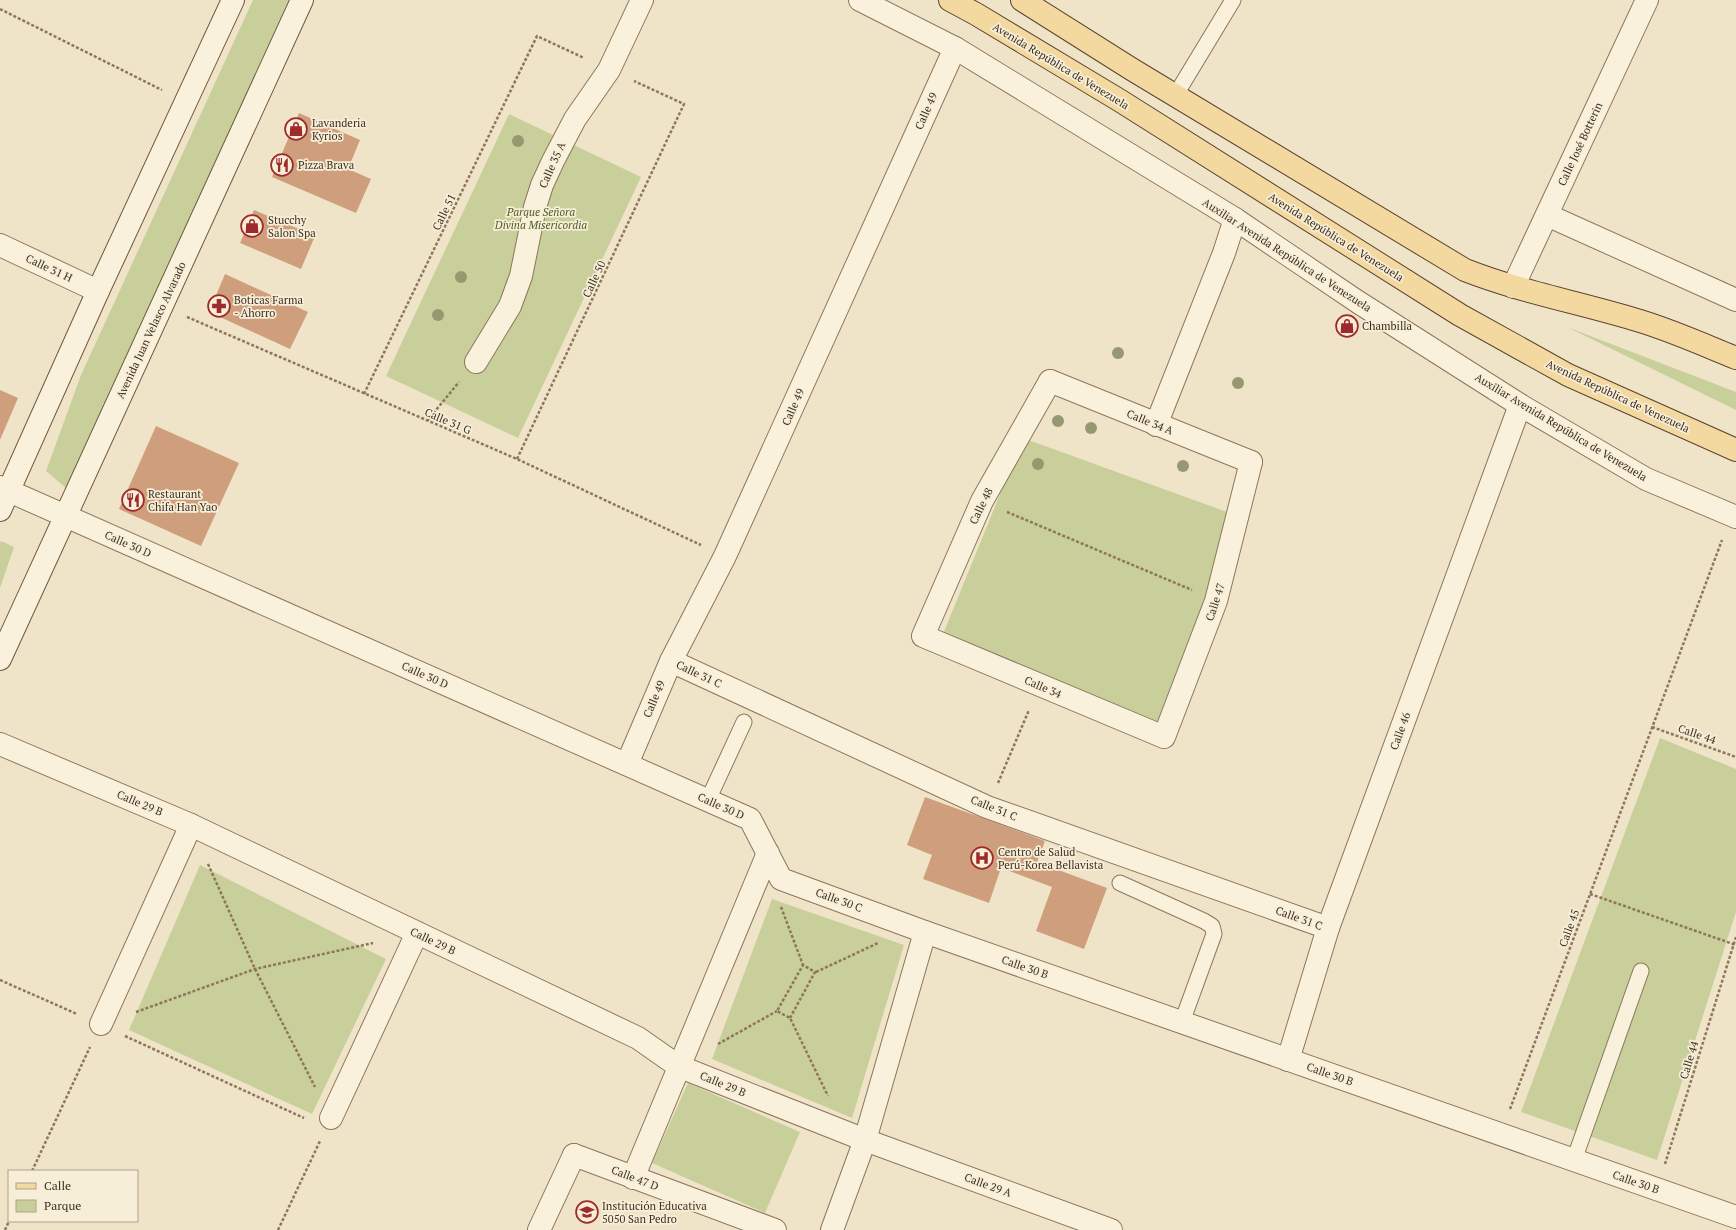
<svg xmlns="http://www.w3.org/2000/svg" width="1736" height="1230" font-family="'PT Serif',serif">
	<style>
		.green { fill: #c9cf9b }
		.building { fill: #cf9f7d }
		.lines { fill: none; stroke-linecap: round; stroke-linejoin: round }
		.service-casing { stroke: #8d765c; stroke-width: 17 }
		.pedestrian-casing { stroke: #8d765c; stroke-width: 24 }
		.minor-casing { stroke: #8d765c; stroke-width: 24 }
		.tertiary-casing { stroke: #8d765c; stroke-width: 24 }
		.secondary-casing { stroke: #6f573f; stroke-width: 24 }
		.primary-casing { stroke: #5b4430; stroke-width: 24 }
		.path { stroke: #8d765c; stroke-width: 2.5; stroke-dasharray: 3 2; stroke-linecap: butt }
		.service { stroke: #faf1dc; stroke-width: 15 }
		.pedestrian { stroke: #faf1dc; stroke-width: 22 }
		.minor { stroke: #faf1dc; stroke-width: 22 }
		.tertiary { stroke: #faf1dc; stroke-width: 22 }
		.secondary { stroke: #faf1dc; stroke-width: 22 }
		.primary { stroke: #f3d9a0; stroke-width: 22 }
		.tree { fill: #96986f }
		.labels { text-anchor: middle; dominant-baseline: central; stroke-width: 3.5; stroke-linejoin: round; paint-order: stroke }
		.street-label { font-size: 11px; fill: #3d2e20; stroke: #f7eed8 }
		.poi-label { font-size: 11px; fill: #3d2e20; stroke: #f7eed8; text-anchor: start }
		.park-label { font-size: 11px; font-style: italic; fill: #4d5a26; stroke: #f7eed8 }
	</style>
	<rect width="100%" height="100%" fill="#f0e4c8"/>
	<!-- green -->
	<g class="green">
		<polygon points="253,0 289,0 66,488 46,471 81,375"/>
		<polygon points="509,114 641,177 518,438 386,376"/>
		<polygon points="1567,327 1736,392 1736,410"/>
		<polygon points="1023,438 1238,516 1159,722 943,634"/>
		<polygon points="1,541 14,547 0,588 0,543"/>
		<polygon points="1660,738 1736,769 1736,912 1657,1160 1521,1112"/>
		<polygon points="200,865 386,959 312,1114 129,1030"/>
		<polygon points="772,899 904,945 852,1118 712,1059"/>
		<polygon points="688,1083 800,1132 765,1213 652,1163"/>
	</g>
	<!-- building -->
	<g class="building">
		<polygon points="299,113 360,140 348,169 371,179 356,213 272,177"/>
		<polygon points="254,210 315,236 301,269 240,243"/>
		<polygon points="225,274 308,312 290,349 209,312"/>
		<polygon points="0,390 18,398 0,440"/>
		<polygon points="156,426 239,463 201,546 119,509"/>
		<polygon points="925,797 1045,841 1037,862 1107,888 1084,949 1036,931 1052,887 1001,868 989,903 923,879 932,855 907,845"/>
	</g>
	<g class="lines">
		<!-- service casing -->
		<g class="service-casing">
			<g id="service">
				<polyline points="1175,96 1233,0"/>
				<polyline points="708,800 744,722"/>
				<polyline points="1120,883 1204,921 1212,926 1214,934 1182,1022"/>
				<polyline points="1574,1160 1641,971"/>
			</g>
		</g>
		<!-- pedestrian casing -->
		<g class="pedestrian-casing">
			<g id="pedestrian">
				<polyline points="0,245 98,291"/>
				<polyline points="1050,381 982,501 923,636 1164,737 1216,601 1251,462"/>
				<polyline points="671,661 987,807 1328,928"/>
				<polyline points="0,744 191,825 638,1038 678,1066"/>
				<polyline points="101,1024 191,825"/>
				<polyline points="331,1118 417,933"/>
				<polyline points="865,1140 1111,1230"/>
				<polyline points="539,1230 574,1155"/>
			</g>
		</g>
		<!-- minor casing -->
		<g class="minor-casing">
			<g id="minor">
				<polyline points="1547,215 1736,300"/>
				<polyline points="1513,287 1647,0"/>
				<polyline points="476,362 510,306 521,276 535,207 542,185 553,161 575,119 609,70 642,0"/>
				<polyline points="1050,381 1251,462"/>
				<polyline points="1156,425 1224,253 1235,219"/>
				<polyline points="0,487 750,819 781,879 925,932 1736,1217"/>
				<polyline points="627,764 671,661 725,556 955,48"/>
				<polyline points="1288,1060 1328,928 1520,405"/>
				<polyline points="678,1066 865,1140"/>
				<polyline points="574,1155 775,1230"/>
				<polyline points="633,1178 768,853"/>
				<polyline points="832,1230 865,1140 925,932"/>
			</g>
		</g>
		<!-- tertiary casing -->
		<g class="tertiary-casing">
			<polyline id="tertiary" points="860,0 955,48 1235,219 1358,302 1520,405 1646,479 1736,517"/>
		</g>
		<!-- secondary casing -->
		<g class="secondary-casing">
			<g id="secondary">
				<polyline points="0,510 98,291 233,0"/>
				<polyline points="0,659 302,0"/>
			</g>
		</g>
		<!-- primary casing -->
		<g class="primary-casing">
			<g id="primary">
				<polyline points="950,0 976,14 1119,100 1460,315 1568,375 1736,450"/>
				<path d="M1022 0 1133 70 1465 270C1521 292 1581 303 1640 321 1673 331 1704 345 1736 358"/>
			</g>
		</g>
		<!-- path -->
		<g class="path">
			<polyline points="0,9 162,90"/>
			<polyline points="187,317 517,459 701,545"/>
			<polyline points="364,394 537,36 584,58"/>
			<polyline points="427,421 459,382"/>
			<polyline points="517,459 684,104 634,81"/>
			<polyline points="1007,512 1192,590"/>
			<polyline points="1652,727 1736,757"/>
			<polyline points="998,783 1029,710"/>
			<polyline points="208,864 255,969 315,1087"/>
			<polyline points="1590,894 1736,945"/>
			<polyline points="781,907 803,965"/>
			<polyline points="816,972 878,943"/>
			<polyline points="0,980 77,1014"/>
			<polyline points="136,1012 255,969 373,943"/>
			<polyline points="790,1018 815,972 803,965 777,1011 790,1018 828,1096"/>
			<polyline points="125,1036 304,1118"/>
			<polyline points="718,1044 777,1011"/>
			<polyline points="1510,1109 1722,540"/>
			<polyline points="1665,1164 1736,937"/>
			<polyline points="32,1171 90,1047"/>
			<polyline points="5,1230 9,1221"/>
			<polyline points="278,1230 320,1141"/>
		</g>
		<!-- service -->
		<use href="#service" class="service"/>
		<!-- pedestrian -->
		<use href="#pedestrian" class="pedestrian"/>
		<!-- minor -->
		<use href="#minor" class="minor"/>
		<!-- tertiary -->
		<use href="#tertiary" class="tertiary"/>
		<!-- secondary -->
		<use href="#secondary" class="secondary"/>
		<!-- primary -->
		<use href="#primary" class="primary"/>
	</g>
	<!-- trees -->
	<g class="tree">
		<circle cx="518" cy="141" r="6"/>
		<circle cx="461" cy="277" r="6"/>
		<circle cx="438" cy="315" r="6"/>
		<circle cx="1118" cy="353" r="6"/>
		<circle cx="1238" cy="383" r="6"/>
		<circle cx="1058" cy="421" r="6"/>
		<circle cx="1091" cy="428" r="6"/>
		<circle cx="1038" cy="464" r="6"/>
		<circle cx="1183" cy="466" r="6"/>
	</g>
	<!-- icons -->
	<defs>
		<g id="shop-ring" transform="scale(1.15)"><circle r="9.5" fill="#f7eed8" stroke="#9e2a2b" stroke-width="1.5"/><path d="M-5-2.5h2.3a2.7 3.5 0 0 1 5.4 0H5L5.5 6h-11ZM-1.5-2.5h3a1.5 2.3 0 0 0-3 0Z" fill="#9e2a2b"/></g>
		<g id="restaurant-ring" transform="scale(1.15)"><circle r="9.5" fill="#f7eed8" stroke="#9e2a2b" stroke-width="1.5"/><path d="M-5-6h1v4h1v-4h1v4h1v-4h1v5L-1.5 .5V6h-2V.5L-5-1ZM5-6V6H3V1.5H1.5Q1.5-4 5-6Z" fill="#9e2a2b"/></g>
		<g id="pharmacy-ring" transform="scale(1.15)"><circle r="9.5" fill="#f7eed8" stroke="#9e2a2b" stroke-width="1.5"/><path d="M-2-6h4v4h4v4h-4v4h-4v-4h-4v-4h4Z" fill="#9e2a2b"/></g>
		<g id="hospital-ring" transform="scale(1.15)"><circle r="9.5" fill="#f7eed8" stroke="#9e2a2b" stroke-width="1.5"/><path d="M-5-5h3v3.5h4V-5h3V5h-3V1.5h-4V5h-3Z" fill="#9e2a2b"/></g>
		<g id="school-ring" transform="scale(1.15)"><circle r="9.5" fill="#f7eed8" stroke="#9e2a2b" stroke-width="1.5"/><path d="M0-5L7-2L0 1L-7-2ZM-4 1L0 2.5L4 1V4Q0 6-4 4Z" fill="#9e2a2b"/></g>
	</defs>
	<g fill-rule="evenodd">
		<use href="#shop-ring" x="296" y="129"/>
		<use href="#restaurant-ring" x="282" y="165"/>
		<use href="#shop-ring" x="252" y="226"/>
		<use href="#pharmacy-ring" x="219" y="306"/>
		<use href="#shop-ring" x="1347" y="326"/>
		<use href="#restaurant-ring" x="133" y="500"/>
		<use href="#hospital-ring" x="982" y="858"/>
		<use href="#school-ring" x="587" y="1212"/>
	</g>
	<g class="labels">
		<!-- street labels -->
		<g class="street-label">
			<text transform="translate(1061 66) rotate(31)">Avenida República de Venezuela</text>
			<text transform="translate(926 111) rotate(-66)">Calle 49</text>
			<text transform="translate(1580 144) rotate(-65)">Calle José Botterin</text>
			<text transform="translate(552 165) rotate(-66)">Calle 35 A</text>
			<text transform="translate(444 212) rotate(-64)">Calle 51</text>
			<text transform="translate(1336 237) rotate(32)">Avenida República de Venezuela</text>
			<text transform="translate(1287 255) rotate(33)">Auxiliar Avenida República de Venezuela</text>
			<text transform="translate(49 268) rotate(25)">Calle 31 H</text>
			<text transform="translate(594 279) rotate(-65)">Calle 50</text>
			<text transform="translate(151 330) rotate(-65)">Avenida Juan Velasco Alvarado</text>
			<text transform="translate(1618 396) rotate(25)">Avenida República de Venezuela</text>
			<text transform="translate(793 407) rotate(-66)">Calle 49</text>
			<text transform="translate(448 421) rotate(23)">Calle 31 G</text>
			<text transform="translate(1150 422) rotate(22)">Calle 34 A</text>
			<text transform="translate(1561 427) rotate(31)">Auxiliar Avenida República de Venezuela</text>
			<text transform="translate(981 506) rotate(-64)">Calle 48</text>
			<text transform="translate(128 544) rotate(24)">Calle 30 D</text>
			<text transform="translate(1215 602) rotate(-72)">Calle 47</text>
			<text transform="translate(699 674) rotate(25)">Calle 31 C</text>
			<text transform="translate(425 675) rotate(24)">Calle 30 D</text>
			<text transform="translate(1043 687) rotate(23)">Calle 34</text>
			<text transform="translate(654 699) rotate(-67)">Calle 49</text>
			<text transform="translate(1400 731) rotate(-70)">Calle 46</text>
			<text transform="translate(1697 734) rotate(19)">Calle 44</text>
			<text transform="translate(140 803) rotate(23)">Calle 29 B</text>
			<text transform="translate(721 806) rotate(24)">Calle 30 D</text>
			<text transform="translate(994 808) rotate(22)">Calle 31 C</text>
			<text transform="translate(839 900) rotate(20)">Calle 30 C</text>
			<text transform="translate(1299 918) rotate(20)">Calle 31 C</text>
			<text transform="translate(1569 928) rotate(-70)">Calle 45</text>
			<text transform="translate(433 941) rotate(25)">Calle 29 B</text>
			<text transform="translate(1025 967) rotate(19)">Calle 30 B</text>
			<text transform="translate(1689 1060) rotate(-73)">Calle 44</text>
			<text transform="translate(1330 1074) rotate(19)">Calle 30 B</text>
			<text transform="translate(723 1084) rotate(22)">Calle 29 B</text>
			<text transform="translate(635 1178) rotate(21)">Calle 47 D</text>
			<text transform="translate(1636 1182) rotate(19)">Calle 30 B</text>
			<text transform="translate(988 1185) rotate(20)">Calle 29 A</text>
		</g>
		<!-- poi labels -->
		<g class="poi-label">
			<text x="312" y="123">Lavanderia<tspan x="312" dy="13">Kyrios</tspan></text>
			<text x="298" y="165">Pizza Brava</text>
			<text x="268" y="220">Stucchy<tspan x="268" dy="13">Salon Spa</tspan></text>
			<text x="234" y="300">Boticas Farma<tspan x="234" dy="13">- Ahorro</tspan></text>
			<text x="1362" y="326">Chambilla</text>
			<text x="148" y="494">Restaurant<tspan x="148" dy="13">Chifa Han Yao</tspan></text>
			<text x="998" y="852">Centro de Salud<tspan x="998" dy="13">Perú-Korea Bellavista</tspan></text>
			<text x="602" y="1206">Institución Educativa<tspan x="602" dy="13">5050 San Pedro</tspan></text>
		</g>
		<!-- park labels -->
		<g class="park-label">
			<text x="541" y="212">Parque Señora<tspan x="541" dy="13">Divina Misericordia</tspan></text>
		</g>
	</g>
	<!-- legend -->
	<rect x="8" y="1170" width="130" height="52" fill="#f7eed8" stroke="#ada18e"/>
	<rect x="16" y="1183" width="20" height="6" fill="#f3d9a0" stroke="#ada18e"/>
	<text x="44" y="1190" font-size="12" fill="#3d2e20">Calle</text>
	<rect x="16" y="1200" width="20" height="12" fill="#c9cf9b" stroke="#ada18e"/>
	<text x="44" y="1210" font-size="12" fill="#3d2e20">Parque</text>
</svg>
